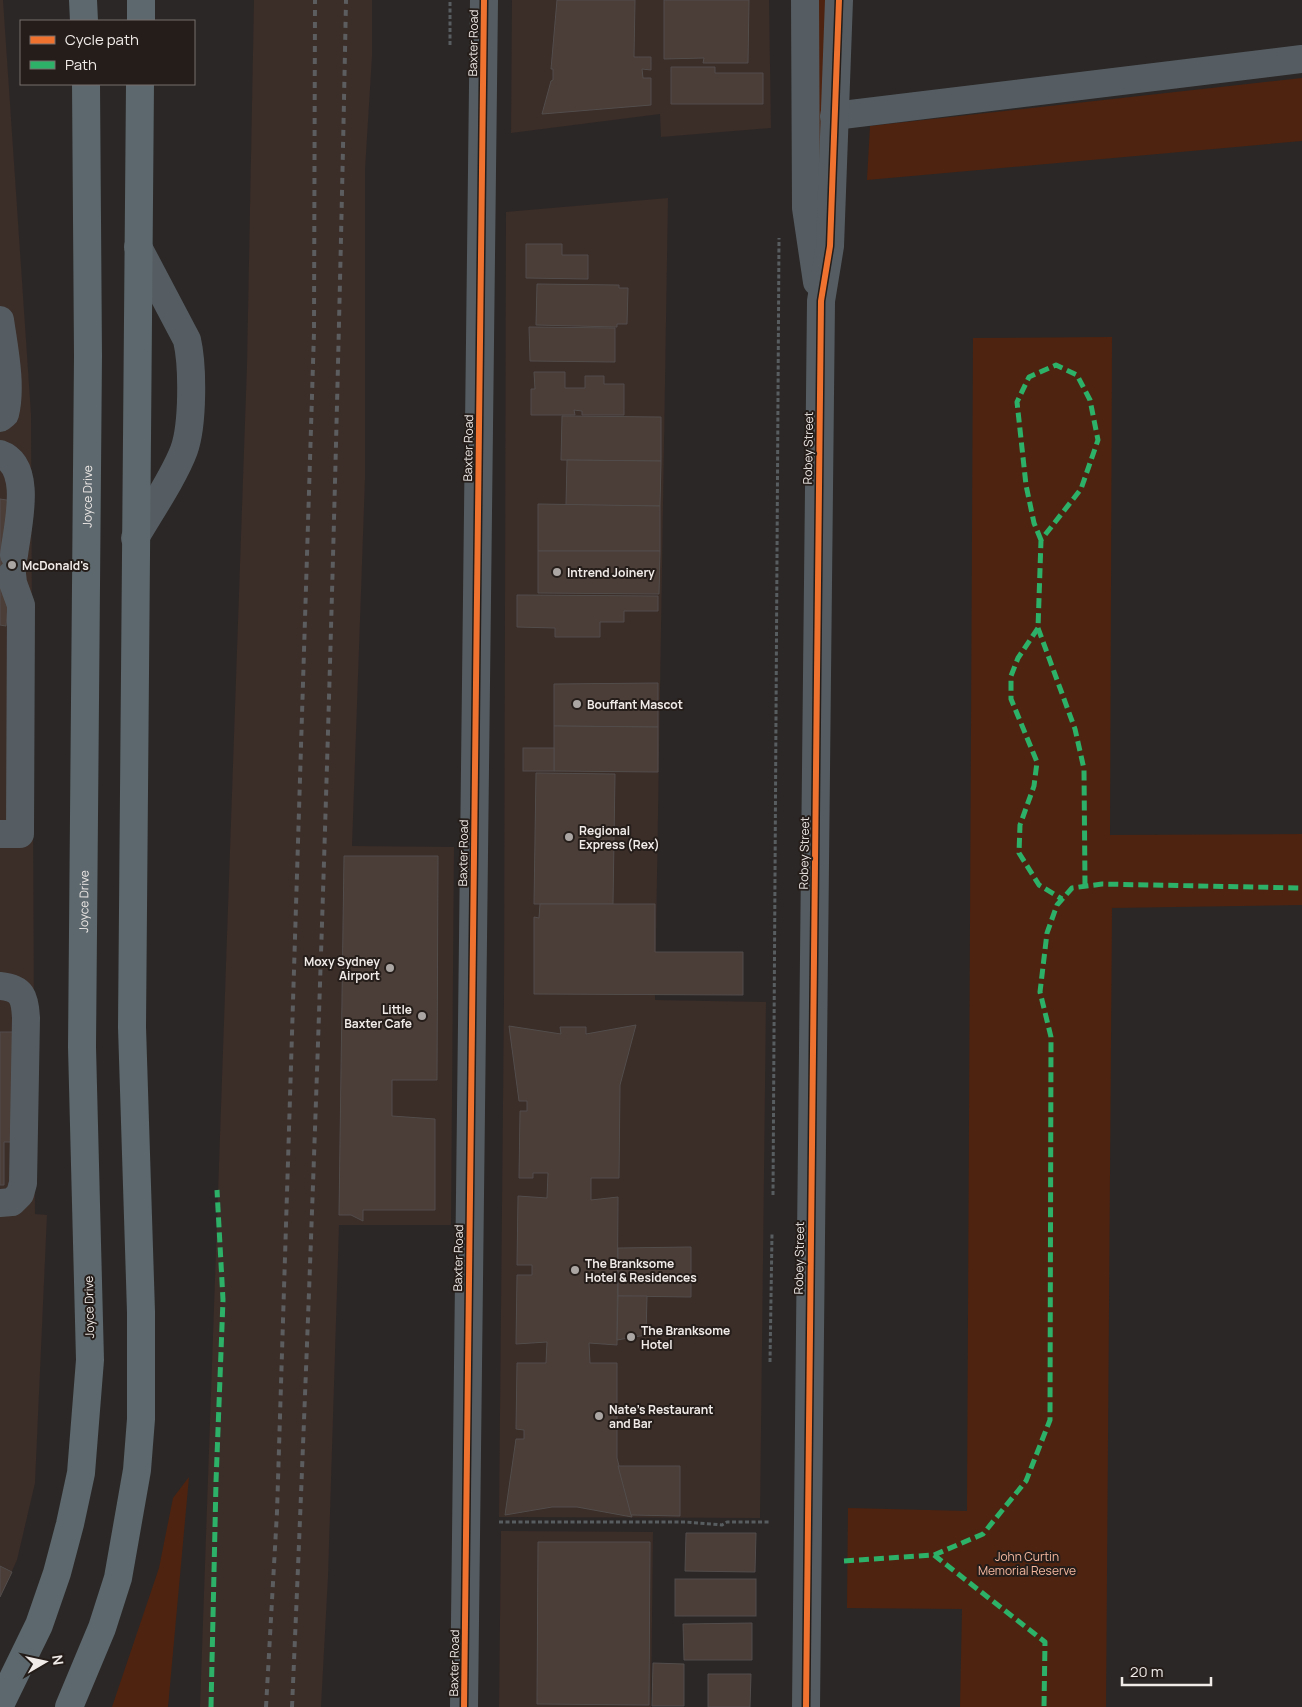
<svg xmlns="http://www.w3.org/2000/svg" width="1302" height="1707" font-family="Manrope,sans-serif">
	<style>
		.built { fill: #3b2d28 }
		.green { fill: #4e2310 }
		.building { fill: #4b3d37; stroke: #524d4c }
		.lines { fill: none; stroke-linecap: round; stroke-linejoin: round }
		.path { stroke: #585d60; stroke-width: 3; stroke-dasharray: 4 2.5; stroke-linecap: butt }
		.minor { stroke: #555d62; stroke-width: 28 }
		.major { stroke: #5c686d; stroke-width: 28 }
		.rail { stroke: #5c5d5f; stroke-width: 4; stroke-dasharray: 6 6; stroke-linecap: butt }
		.quiet { stroke: #2db169; stroke-width: 5; stroke-dasharray: 10 5; stroke-linecap: butt }
		.cycleway-casing { stroke: #241d19; stroke-width: 9 }
		.cycleway { stroke: #ef722f; stroke-width: 6 }
		.poi-dot { fill: #aba6a4; stroke: #241d19; stroke-width: 2 }
		.labels { text-anchor: middle; dominant-baseline: central; stroke-width: 4; stroke-linejoin: round; paint-order: stroke }
		.street-label { font-size: 12px; fill: #f0eae8; stroke: #241d19 }
		.poi-label { font-size: 12px; font-weight: bold; fill: #f0eae8; stroke: #241d19; text-anchor: start }
		.park-label { font-size: 12px; fill: #f6b9a0; stroke: #241d19 }
	</style>
	<rect width="100%" height="100%" fill="#2b2726"/>
	<!-- built -->
	<g class="built">
		<polygon points="0,0 3,0 31,414 35,1214 47,1215 35,1483 17,1560 0,1597"/>
		<polygon points="254,0 372,0 372,56 365,170 365,479 352,846 454,847 451,1225 339,1225 328,1577 321,1707 200,1707 247,365"/>
		<polygon points="512,0 769,0 771,128 661,137 660,114 511,133"/>
		<polygon points="668,198 655,1000 766,1002 760,1518 499,1517 504,998 506,212"/>
		<polygon points="501,1531 653,1532 651,1707 499,1707"/>
	</g>
	<!-- green -->
	<g class="green">
		<polygon points="818,0 833,0 819,180"/>
		<polygon points="1302,78 1302,141 867,180 870,126"/>
		<polygon points="1112,337 1110,835 1302,834 1302,905 1112,908 1106,1707 960,1707 962,1609 847,1608 848,1508 967,1511 973,338"/>
		<polygon points="189,1477 168,1707 112,1707 159,1568 173,1498"/>
	</g>
	<!-- building -->
	<g class="building">
		<polygon points="557,0 635,0 634,57 651,57 651,70 642,69 643,78 651,78 651,105 542,114 551,81 553,80 553,69 551,69"/>
		<polygon points="664,0 749,0 748,63 703,63 704,58 664,59"/>
		<polygon points="671,67 715,67 715,73 763,73 763,104 671,104"/>
		<polygon points="526,244 562,244 562,255 588,255 588,279 526,278"/>
		<polygon points="537,284 619,285 619,288 628,288 627,324 617,324 617,327 536,325"/>
		<polygon points="529,327 615,328 615,362 530,361"/>
		<polygon points="534,372 565,372 565,388 585,388 585,376 604,376 604,384 624,384 624,415 582,415 582,411 574,410 575,415 531,415 531,389 535,389"/>
		<polygon points="562,416 661,417 661,461 561,460"/>
		<polygon points="567,460 661,461 660,506 566,505"/>
		<polygon points="0,499 13,501 25,557 22,575 11,574 6,626 0,625"/>
		<polygon points="538,504 660,506 660,551 538,551"/>
		<polygon points="538,551 660,551 659,594 538,593"/>
		<polygon points="517,595 658,596 658,611 624,611 624,622 600,622 600,637 555,637 555,628 517,627"/>
		<polygon points="658,683 658,727 554,726 554,684"/>
		<polygon points="554,726 658,727 658,772 554,771"/>
		<rect x="523" y="748" width="31" height="23"/>
		<polygon points="536,773 615,774 613,904 534,904"/>
		<polygon points="344,856 438,856 437,1080 392,1080 392,1116 435,1119 435,1210 363,1210 363,1221 351,1215 339,1215"/>
		<polygon points="540,904 655,904 655,952 743,952 743,995 534,994 534,917 539,918"/>
		<polygon points="636,1025 620,1085 619,1178 591,1178 591,1200 618,1197 617,1345 589,1343 590,1363 617,1363 617,1458 632,1517 577,1507 552,1507 505,1515 516,1439 524,1439 524,1430 516,1429 517,1363 546,1363 547,1342 516,1344 517,1275 532,1275 532,1265 517,1265 518,1196 547,1198 548,1173 533,1173 533,1178 519,1178 520,1111 527,1111 527,1101 519,1101 509,1026 561,1034 560,1027 586,1027 586,1034"/>
		<polygon points="0,1032 14,1032 14,1142 4,1142 4,1185 0,1185"/>
		<polygon points="691,1247 691,1297 618,1296 618,1248"/>
		<polygon points="618,1296 647,1296 646,1335 617,1340"/>
		<polygon points="618,1466 680,1466 680,1516 631,1515"/>
		<polygon points="686,1533 756,1533 755,1572 685,1571"/>
		<polygon points="538,1542 650,1542 649,1705 537,1704"/>
		<polygon points="0,1566 12,1572 0,1597"/>
		<rect x="675" y="1579" width="81" height="37"/>
		<polygon points="752,1623 752,1660 684,1660 683,1624"/>
		<polygon points="653,1663 684,1664 684,1706 652,1706"/>
		<polygon points="708,1674 751,1674 750,1707 708,1707"/>
	</g>
	<g class="lines">
		<!-- path -->
		<g class="path">
			<polyline points="450,45 450,0"/>
			<polyline points="773,1195 779,238"/>
			<polyline points="770,1362 772,1234"/>
			<polyline points="499,1522 686,1522 722,1525 727,1522 770,1522"/>
		</g>
		<!-- minor -->
		<g class="minor">
			<polyline points="805,0 806,208 817,282"/>
			<polyline points="834,116 1302,59"/>
			<path d="M0 320C4 348 12 386 5 414L0 418"/>
			<path d="M0 454C34 466 17 528 14 555"/>
			<path d="M135 538C150 512 174 477 184 450 193 425 193 366 187 340L138 247"/>
			<polyline points="0,834 20,834 21,605 13,583 12,574"/>
			<path d="M0 986C22 988 25 997 26 1018L23 1183 20 1194 12 1202 0 1203"/>
			<polyline points="464,1707 484,0"/>
			<polyline points="806,1707 821,301 830,246 839,0"/>
		</g>
		<!-- major -->
		<g class="major">
			<polyline points="83,0 84,21"/>
			<polyline points="141,21 141,0"/>
			<path id="s1" d="M0 1705 39 1625 57 1573 70 1524 81 1473 90 1360 82 1047 88 355 86 84"/>
			<polyline points="69,1707 102,1628 118,1578 137,1470 141,1419 141,1312 132,1027 140,84"/>
		</g>
		<!-- rail -->
		<g class="rail">
			<polyline points="266,1707 277,1512 314,332 315,0"/>
			<path d="M292 1707C317 1138 335 569 346 0"/>
		</g>
		<!-- quiet -->
		<g class="quiet">
			<polyline points="1041,540 1034,523 1026,485 1017,402 1029,377 1056,365 1077,375 1090,400 1098,440 1081,489 1041,540 1038,628 1018,658 1011,676 1011,699 1037,762 1034,786 1020,825 1019,853 1039,885 1062,899"/>
			<polyline points="1038,628 1075,729 1084,769 1085,886"/>
			<polyline points="934,1555 1045,1642 1044,1707"/>
			<polyline points="844,1561 934,1555 983,1534 1026,1481 1050,1420 1051,1037 1040,992 1047,933 1057,905 1072,888 1102,884 1302,888"/>
			<polyline points="211,1707 216,1482 223,1300 217,1190"/>
		</g>
		<!-- cycleway casing -->
		<g class="cycleway-casing">
			<g id="cycleway">
				<polyline points="464,1707 484,0"/>
				<polyline points="806,1707 821,301 830,246 839,0"/>
			</g>
		</g>
		<!-- cycleway -->
		<use href="#cycleway" class="cycleway"/>
	</g>
	<!-- markers -->
	<g class="poi-dot">
		<circle cx="12" cy="565" r="5"/>
		<circle cx="557" cy="572" r="5"/>
		<circle cx="577" cy="704" r="5"/>
		<circle cx="569" cy="837" r="5"/>
		<circle cx="390" cy="968" r="5"/>
		<circle cx="422" cy="1016" r="5"/>
		<circle cx="575" cy="1270" r="5"/>
		<circle cx="631" cy="1337" r="5"/>
		<circle cx="599" cy="1416" r="5"/>
	</g>
	<g class="labels">
		<!-- street labels -->
		<g class="street-label">
			<text transform="translate(473 43) rotate(-89)">Baxter Road</text>
			<text transform="translate(468 448) rotate(-89)">Baxter Road</text>
			<text transform="translate(808 448) rotate(-89)">Robey Street</text>
			<text stroke="none"><textPath href="#s1" startOffset="1224">Joyce Drive</textPath></text>
			<text transform="translate(463 853) rotate(-89)">Baxter Road</text>
			<text transform="translate(804 853) rotate(-89)">Robey Street</text>
			<text stroke="none"><textPath href="#s1" startOffset="819">Joyce Drive</textPath></text>
			<text transform="translate(458 1258) rotate(-89)">Baxter Road</text>
			<text transform="translate(799 1258) rotate(-89)">Robey Street</text>
			<text transform="translate(89 1307) rotate(-91)">Joyce Drive</text>
			<text transform="translate(454 1663) rotate(-89)">Baxter Road</text>
		</g>
		<!-- poi labels -->
		<g class="poi-label">
			<text x="22" y="565">McDonald's</text>
			<text x="567" y="572">Intrend Joinery</text>
			<text x="587" y="704">Bouffant Mascot</text>
			<text x="579" y="830">Regional<tspan x="579" dy="14">Express (Rex)</tspan></text>
			<text x="380" y="961" text-anchor="end">Moxy Sydney<tspan x="380" dy="14">Airport</tspan></text>
			<text x="412" y="1009" text-anchor="end">Little<tspan x="412" dy="14">Baxter Cafe</tspan></text>
			<text x="585" y="1263">The Branksome<tspan x="585" dy="14">Hotel &amp; Residences</tspan></text>
			<text x="641" y="1330">The Branksome<tspan x="641" dy="14">Hotel</tspan></text>
			<text x="609" y="1409">Nate's Restaurant<tspan x="609" dy="14">and Bar</tspan></text>
		</g>
		<!-- park labels -->
		<g class="park-label">
			<text x="1027" y="1556">John Curtin<tspan x="1027" dy="14">Memorial Reserve</tspan></text>
		</g>
	</g>
	<!-- legend -->
	<rect x="20" y="20" width="175" height="65" fill="#241d19" stroke="#766f6c"/>
	<rect x="30" y="36" width="25" height="8" fill="#ef722f" stroke="#766f6c"/>
	<text x="65" y="45" font-size="15" fill="#f0eae8">Cycle path</text>
	<rect x="30" y="61" width="25" height="8" fill="#2db169" stroke="#766f6c"/>
	<text x="65" y="70" font-size="15" fill="#f0eae8">Path</text>
	<!-- north arrow -->
	<g transform="translate(45 1662) rotate(81)" stroke="#241d19" stroke-width="4" paint-order="stroke">
	<path d="M0-4L9 19L0 12L-9 19Z" fill="#f0eae8"/>
	<text y="-8" font-size="14" font-weight="bold" text-anchor="middle" fill="#f0eae8">N</text>
	</g>
	<!-- scale -->
	<path d="M1122 1677v8h89v-8" fill="none" stroke="#f0eae8" stroke-width="2.5"/>
	<text x="1130" y="1677" font-size="15" fill="#f0eae8" stroke="#241d19" stroke-width="4" paint-order="stroke">20 m</text>
</svg>
